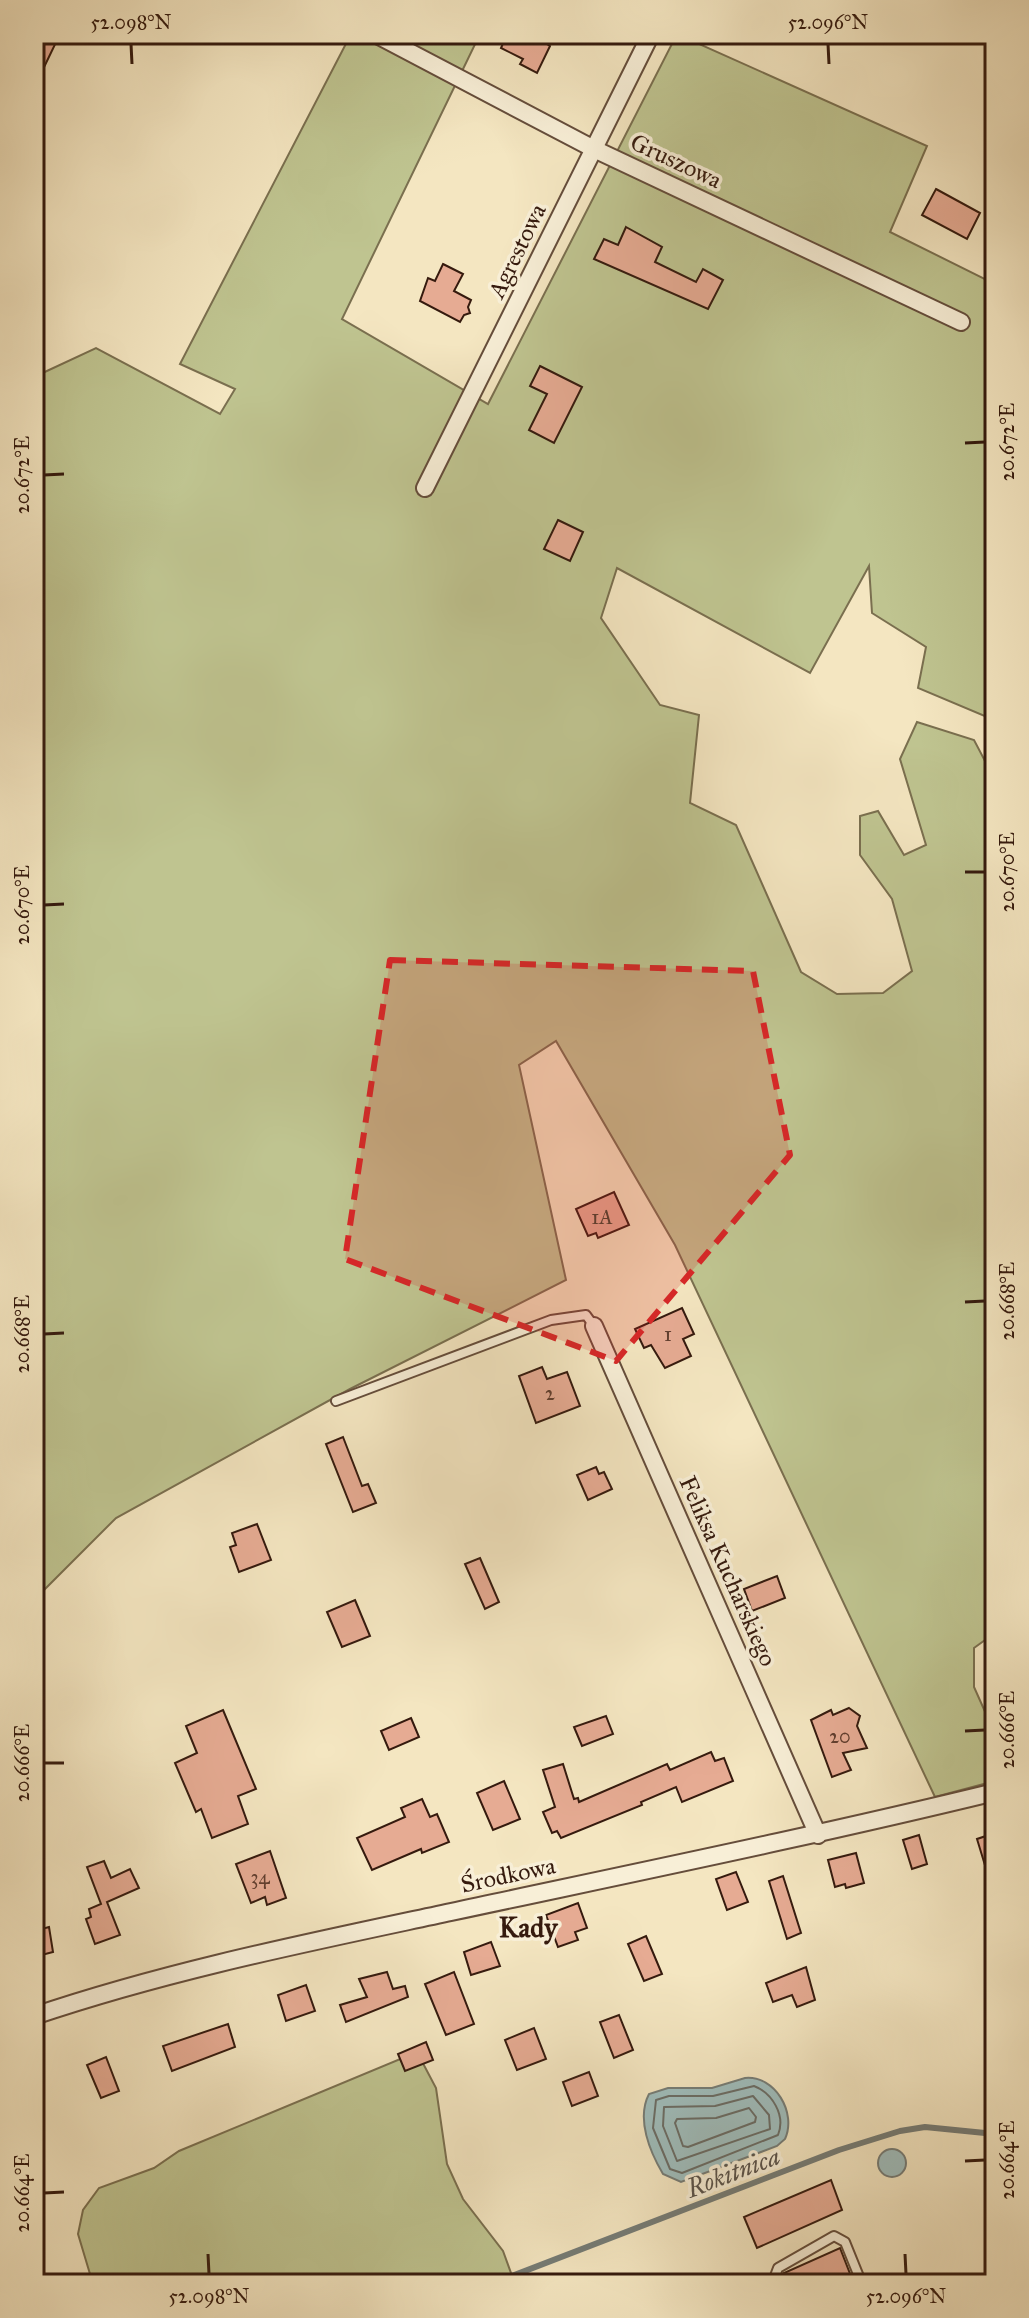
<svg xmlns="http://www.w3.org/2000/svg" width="1029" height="2318" font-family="'IM FELL Great Primer',serif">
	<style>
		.green { fill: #bfc490; stroke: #7a6f4f; stroke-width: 2 }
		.water { fill: #9fbdbc; stroke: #757c76; stroke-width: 2 }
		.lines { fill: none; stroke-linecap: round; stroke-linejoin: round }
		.shore { stroke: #6a6c65; stroke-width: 2 }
		.stream { stroke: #757c76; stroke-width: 6 }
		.building { fill: #e6ab93; stroke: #351a0e; stroke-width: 2 }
		.lane-casing { stroke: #654d3b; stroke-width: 12 }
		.street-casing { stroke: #654d3b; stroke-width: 20 }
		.lane { stroke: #f8efd7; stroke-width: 8 }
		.street { stroke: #f8efd7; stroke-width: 16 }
		.marked { fill: #d62828; fill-opacity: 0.2; stroke: #d62828; stroke-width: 6; stroke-dasharray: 16 10; stroke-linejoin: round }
		.ticks { fill: none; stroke: #351a0e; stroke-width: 3 }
		.labels { text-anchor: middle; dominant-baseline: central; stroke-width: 7; stroke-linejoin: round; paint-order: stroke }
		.number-label { font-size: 20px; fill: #613e2f }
		.street-label { font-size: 24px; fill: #351a0e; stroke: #f8efd7 }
		.water-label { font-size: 26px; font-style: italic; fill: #5a534b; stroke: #f8efd7 }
		.quarter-label { font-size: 28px; font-weight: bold; fill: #351a0e; stroke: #f8efd7 }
		.neatline { fill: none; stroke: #351a0e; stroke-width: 3 }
		.ticks-label { font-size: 20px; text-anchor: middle; fill: #351a0e }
	</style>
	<rect width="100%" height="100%" fill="#f4e6c1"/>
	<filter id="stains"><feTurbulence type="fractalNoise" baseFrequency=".0025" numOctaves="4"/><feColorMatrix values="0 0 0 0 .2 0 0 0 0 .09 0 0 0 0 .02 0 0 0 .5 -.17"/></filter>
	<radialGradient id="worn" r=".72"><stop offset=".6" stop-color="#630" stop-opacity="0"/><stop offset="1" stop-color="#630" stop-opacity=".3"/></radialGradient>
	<!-- green -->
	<g class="green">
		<polygon points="351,34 480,34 342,319 488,404 677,34 927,146 890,232 995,284 995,703 987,717 918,688 926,647 872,613 869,566 810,673 617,568 601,618 660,705 699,715 690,803 736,825 801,972 837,994 883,993 912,971 892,899 860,855 860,816 878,811 904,855 926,845 900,759 917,722 974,740 995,780 995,1617 992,1635 974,1648 974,1687 995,1734 995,1781 935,1797 675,1245 556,1041 519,1065 566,1280 350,1389 116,1518 34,1600 34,377 96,348 220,414 235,389 180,364"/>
		<polygon points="417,2052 436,2088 447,2164 463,2199 503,2251 515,2284 93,2284 78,2234 83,2210 99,2188 154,2168 179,2151"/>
	</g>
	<!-- water -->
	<g class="water">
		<path d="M745 2078C775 2075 797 2113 785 2139L777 2146 681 2182 663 2174C650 2152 636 2119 649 2094L668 2088H712Z"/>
		<circle cx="892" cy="2163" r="14"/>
	</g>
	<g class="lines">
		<!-- shore -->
		<g class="shore">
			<path d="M754 2086C772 2093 786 2115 778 2135L682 2173 670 2169 653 2128 656 2100 669 2096H713Z"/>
			<polygon points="753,2096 769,2115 770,2129 677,2161 663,2126 664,2107 715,2106"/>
			<polygon points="749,2108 756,2117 755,2122 688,2147 683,2146 675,2123 677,2119 716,2118"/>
		</g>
		<!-- stream -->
		<polyline class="stream" points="491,2284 839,2150 900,2131 925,2127 995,2134"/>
	</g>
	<!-- building -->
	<g class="building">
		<polygon points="34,34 60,34 34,88"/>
		<polygon points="507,34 545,34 542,41 550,46 537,73 520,64 523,59 501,48"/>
		<polygon points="936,189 980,213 967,239 922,215"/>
		<polygon points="626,227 662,247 655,262 696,282 703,269 723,280 708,309 594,259 604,239 618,245"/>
		<polygon points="443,264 463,274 454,291 471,300 468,307 470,313 464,315 460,322 420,301 428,278 435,281"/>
		<polygon points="540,366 582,387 554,443 529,430 547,394 530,386"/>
		<polygon points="558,520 583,532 570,561 544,549"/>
		<polygon points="614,1192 629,1225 598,1238 596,1233 588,1236 576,1209"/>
		<polygon points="682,1308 694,1334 683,1339 691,1356 665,1368 651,1345 644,1348 635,1329"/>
		<polygon points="542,1367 547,1379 567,1372 580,1406 536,1423 519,1376"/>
		<polygon points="343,1437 362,1486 368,1484 376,1503 353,1512 326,1444"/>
		<polygon points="596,1467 599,1474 604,1472 612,1489 588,1500 577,1475"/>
		<polygon points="257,1524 271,1560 239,1572 230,1547 236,1545 232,1533"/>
		<polygon points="480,1558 499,1602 485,1609 465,1564"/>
		<polygon points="777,1576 785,1598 752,1611 744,1589"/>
		<polygon points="355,1600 370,1636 342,1647 327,1612"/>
		<polygon points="849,1708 860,1716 857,1726 867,1748 843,1753 851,1770 832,1777 811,1720 831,1710 833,1715"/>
		<polygon points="223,1710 256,1789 238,1796 248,1824 212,1838 201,1809 196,1812 175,1763 197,1753 186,1726"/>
		<polygon points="606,1716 613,1734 582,1746 574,1727"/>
		<polygon points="411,1718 419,1737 389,1750 381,1731"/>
		<polygon points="711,1752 715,1761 724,1758 733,1781 682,1802 676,1787 641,1802 642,1805 561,1838 557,1831 552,1833 543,1812 555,1807 543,1770 563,1764 574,1799 578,1798 579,1802 667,1764 670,1770"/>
		<polygon points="504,1781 520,1819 493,1830 477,1793"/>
		<polygon points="422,1799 430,1817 437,1814 449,1842 422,1853 421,1849 372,1870 357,1838 405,1817 401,1808"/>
		<polygon points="995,1833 995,1885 991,1885 977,1839"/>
		<polygon points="919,1835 927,1864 912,1869 903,1840"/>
		<polygon points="270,1851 286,1898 267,1905 265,1897 251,1903 236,1864"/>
		<polygon points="856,1853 864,1883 846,1888 845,1884 835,1887 828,1860"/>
		<polygon points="104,1861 111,1878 130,1869 139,1888 107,1902 120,1935 95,1944 86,1919 91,1917 89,1909 101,1904 87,1867"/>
		<polygon points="736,1872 748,1902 727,1910 716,1879"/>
		<polygon points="783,1876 801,1933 787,1939 769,1881"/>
		<polygon points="578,1903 587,1928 575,1932 578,1940 558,1947 546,1915"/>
		<polygon points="49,1927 53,1952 34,1957 34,1931"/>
		<polygon points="646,1936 662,1974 644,1981 628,1944"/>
		<polygon points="491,1942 500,1966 471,1975 464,1952"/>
		<polygon points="806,1967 815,2000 797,2007 792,1995 773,2002 766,1983"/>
		<polygon points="387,1972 393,1989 405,1986 408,1997 346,2022 340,2005 367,1997 359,1979"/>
		<polygon points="454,1972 474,2024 446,2035 425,1984"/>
		<polygon points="306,1985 315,2011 286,2021 278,1995"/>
		<polygon points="619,2015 633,2050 614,2058 600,2022"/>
		<polygon points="228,2024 235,2047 172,2071 163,2046"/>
		<polygon points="534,2028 546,2059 517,2070 505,2040"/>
		<polygon points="426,2042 433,2060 405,2071 398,2054"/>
		<polygon points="106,2057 119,2091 101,2098 87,2065"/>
		<polygon points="589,2072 598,2096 572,2106 563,2082"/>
		<polygon points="831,2180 842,2210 757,2248 744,2217"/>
		<polygon points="840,2248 854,2284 787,2284 784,2273"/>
	</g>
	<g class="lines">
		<!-- lane casing -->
		<g class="lane-casing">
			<g id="lane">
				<polyline points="336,1401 551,1320 586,1315 594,1326"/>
				<polyline points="772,2284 778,2268 834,2236 845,2242 862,2284"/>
			</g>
		</g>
		<!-- street casing -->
		<g class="street-casing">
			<g id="street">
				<polyline points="375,34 594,149 961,322"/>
				<polyline points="425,488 651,34"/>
				<polyline points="594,1326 818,1835"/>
				<path d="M34 2016C170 1970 311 1942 451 1912 633 1873 814 1836 995 1792"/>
			</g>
		</g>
		<!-- lane -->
		<use href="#lane" class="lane"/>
		<!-- street -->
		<use href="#street" class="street"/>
	</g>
	<!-- marked area -->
	<path class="marked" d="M390 960 753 971 790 1155 616 1361 345 1259Z"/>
	<!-- ticks -->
	<path class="ticks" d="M131 44 132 64M828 44 829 64M965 443 985 442M44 475 64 474M965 872H985M44 905 64 904M965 1302 985 1301M44 1334 64 1333M965 1731 985 1730M44 1763H64M965 2161 985 2160M44 2193 64 2192M208 2254 209 2274M905 2254 906 2274"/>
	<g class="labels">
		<!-- number labels -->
		<g class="number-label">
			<text x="602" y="1217">1A</text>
			<text x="668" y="1334">1</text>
			<text x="550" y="1393">2</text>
			<text x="840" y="1736">20</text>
			<text x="260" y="1877">34</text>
		</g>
		<!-- street labels -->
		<g class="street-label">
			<text transform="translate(676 161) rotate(25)">Gruszowa</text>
			<text transform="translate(517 251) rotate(-64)">Agrestowa</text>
			<text transform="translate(728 1571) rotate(66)">Feliksa Kucharskiego</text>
			<text transform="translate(508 1875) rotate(-12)">Środkowa</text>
		</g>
		<!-- water labels -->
		<g class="water-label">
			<text transform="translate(733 2172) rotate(-21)">Rokitnica</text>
		</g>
		<!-- quarter labels -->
		<g class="quarter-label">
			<text x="528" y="1927">Kady</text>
		</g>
	</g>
	<!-- margin -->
	<rect width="1029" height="2318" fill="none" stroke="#f4e6c1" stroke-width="88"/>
	<rect x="44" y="44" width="941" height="2230" class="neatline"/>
	<g class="ticks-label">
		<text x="131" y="29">52.098°N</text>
		<text x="828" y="29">52.096°N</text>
		<text transform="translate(1007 442) rotate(-90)" y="7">20.672°E</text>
		<text transform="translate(22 475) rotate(-90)" y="7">20.672°E</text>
		<text transform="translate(1007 872) rotate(-90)" y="7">20.670°E</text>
		<text transform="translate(22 905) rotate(-90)" y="7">20.670°E</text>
		<text transform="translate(1007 1301) rotate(-90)" y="7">20.668°E</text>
		<text transform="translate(22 1334) rotate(-90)" y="7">20.668°E</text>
		<text transform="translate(1007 1730) rotate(-90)" y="7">20.666°E</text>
		<text transform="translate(22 1763) rotate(-90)" y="7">20.666°E</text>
		<text transform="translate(1007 2160) rotate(-90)" y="7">20.664°E</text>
		<text transform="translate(22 2193) rotate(-90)" y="7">20.664°E</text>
		<text x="209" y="2303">52.098°N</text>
		<text x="906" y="2303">52.096°N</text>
	</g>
	<rect width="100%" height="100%" filter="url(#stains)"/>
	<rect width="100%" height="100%" fill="url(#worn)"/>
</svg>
